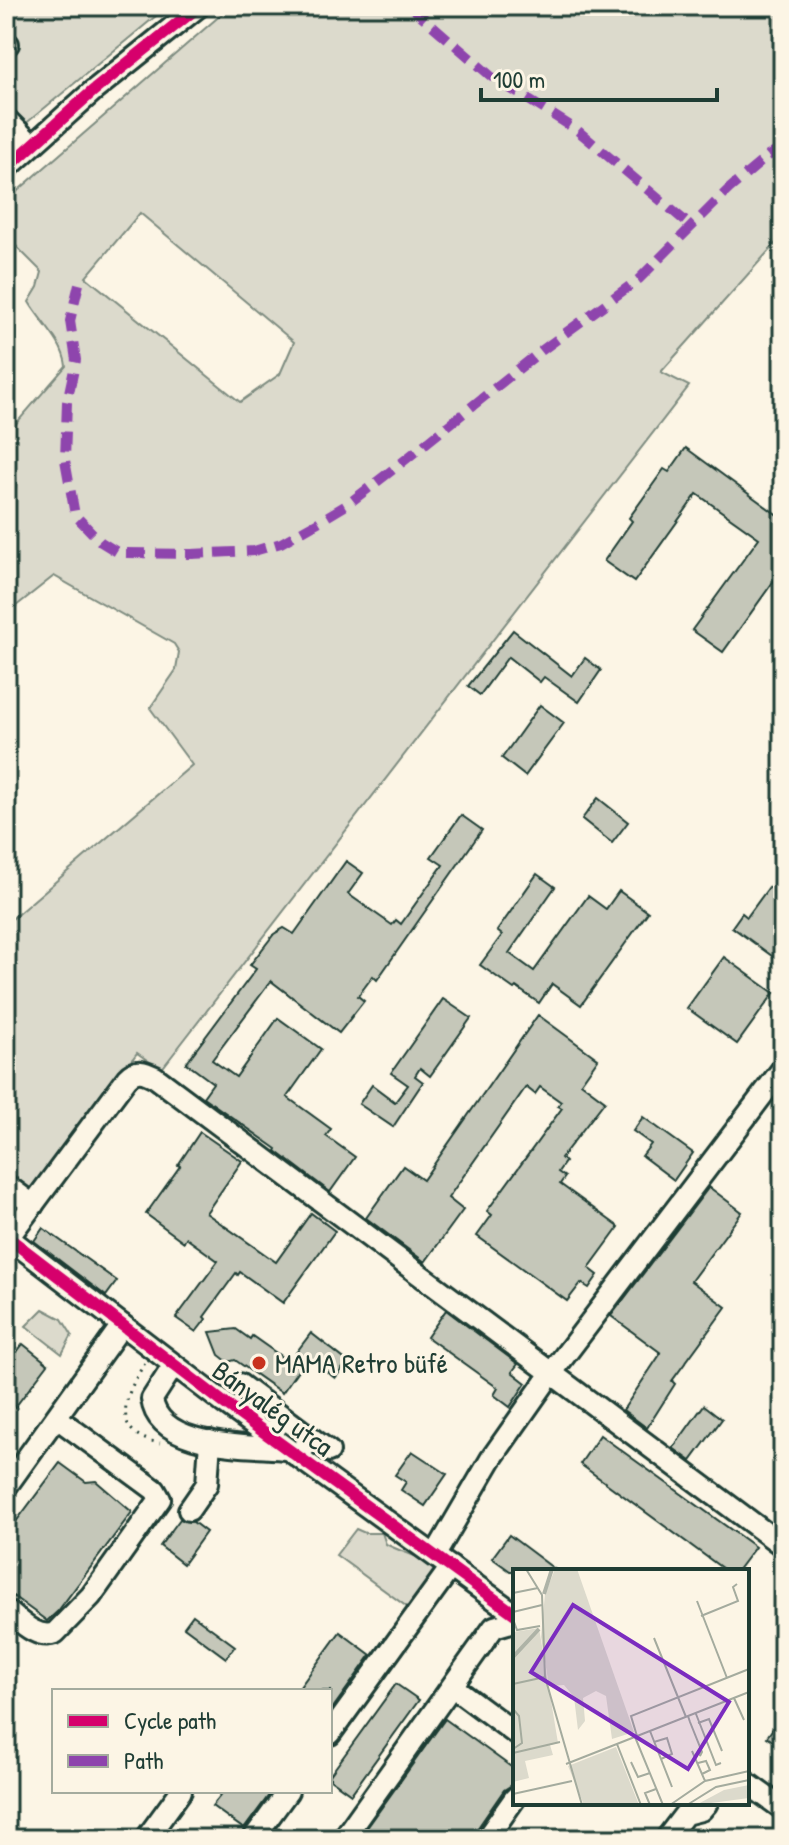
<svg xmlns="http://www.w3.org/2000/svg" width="789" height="1845" font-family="'Patrick Hand',sans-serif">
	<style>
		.green { fill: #dcdacc; stroke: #7e8c80; stroke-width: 2; fill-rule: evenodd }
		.building { fill: #c5c7b9; stroke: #1f3d34; stroke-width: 2 }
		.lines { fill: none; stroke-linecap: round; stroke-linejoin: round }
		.minor-casing { stroke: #1f3d34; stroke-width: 26 }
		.path { stroke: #1f3d34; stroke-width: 3; stroke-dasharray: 2 6; stroke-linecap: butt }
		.minor { stroke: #fcf5e5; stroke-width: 20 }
		.quiet { stroke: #8e44ad; stroke-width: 10; stroke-dasharray: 20 10; stroke-linecap: butt }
		.cycleway-casing { stroke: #fcf5e5; stroke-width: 17 }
		.cycleway { stroke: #d6006c; stroke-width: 12 }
		.poi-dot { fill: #c8321e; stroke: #fcf5e5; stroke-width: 3 }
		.labels { text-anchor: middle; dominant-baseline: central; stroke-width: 6; stroke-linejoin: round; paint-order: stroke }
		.poi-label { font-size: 28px; fill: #1f3d34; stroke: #fcf5e5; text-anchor: start }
		.street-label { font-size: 28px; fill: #1f3d34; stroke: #fcf5e5 }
		.inset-river { fill: none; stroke: #aeb3a7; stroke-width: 4 }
		.inset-road { fill: none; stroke: #a4ab9e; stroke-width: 2 }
		.view { fill: #7b2cbf; fill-opacity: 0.15; stroke: #7b2cbf; stroke-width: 4 }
		.inset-edge { fill: none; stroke: #1f3d34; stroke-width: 4 }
	</style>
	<rect width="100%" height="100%" fill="#fcf5e5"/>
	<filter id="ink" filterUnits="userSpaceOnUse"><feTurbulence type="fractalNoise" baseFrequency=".0125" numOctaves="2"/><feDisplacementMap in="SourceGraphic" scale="16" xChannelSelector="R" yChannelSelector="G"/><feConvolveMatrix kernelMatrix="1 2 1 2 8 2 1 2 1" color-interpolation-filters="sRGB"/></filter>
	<g filter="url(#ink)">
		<!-- green -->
		<g class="green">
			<polygon points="6,6 168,6 6,140"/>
			<path d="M231 6H783V235L661 372 689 386 161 1070 137 1053 33 1195 6 1174V924L192 765 150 708 176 670 179 652 174 644 54 576 6 614V507C29 477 6 465 6 435L66 366C63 341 42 324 29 302L38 287 42 272 6 236V201ZM140 213 294 342 280 374 240 402 86 277Z"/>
			<polygon points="43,1309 62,1319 72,1335 62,1354 26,1326"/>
			<path d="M356 1529 365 1533H382L386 1544C403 1553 420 1556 436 1567L432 1580 410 1609 336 1555Z"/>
		</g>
		<!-- building -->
		<g class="building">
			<polygon points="686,448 783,519 783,568 723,652 692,630 759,538 697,494 634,582 604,561 632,521 629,518 664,469 669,472"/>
			<polygon points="513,630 572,676 585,658 601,670 579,702 544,677 540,682 508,657 480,695 468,686"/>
			<polygon points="540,705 564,723 525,776 502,758"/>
			<polygon points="598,798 628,822 612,843 582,819"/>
			<polygon points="461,815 482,830 377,980 373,976 358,996 364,1001 339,1033 271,981 212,1060 236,1077 278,1018 321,1049 287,1097 331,1129 326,1136 355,1157 330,1192 276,1151 277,1149 203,1097 213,1083 186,1063 256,969 250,965 274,934 284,928 294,934 346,861 363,873 348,894 392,925 396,920 401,924 443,865 431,857"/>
			<polygon points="537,874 555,887 509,953 534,971 588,896 606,909 619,891 648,912 581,1005 552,984 539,1003 516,987 514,989 480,965 502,935 497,931"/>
			<polygon points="769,887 783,898 783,964 732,927 742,913 747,917"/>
			<polygon points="724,957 774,993 737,1044 687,1008"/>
			<polygon points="443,999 471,1018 430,1076 420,1068 415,1076 423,1082 393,1127 359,1104 372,1085 395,1102 408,1085 391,1073"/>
			<polygon points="538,1015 598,1059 581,1083 605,1101 561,1158 565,1162 558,1172 565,1177 560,1184 619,1227 589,1268 598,1275 589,1288 581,1283 567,1301 477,1236 492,1215 487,1211 562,1108 558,1106 561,1102 540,1087 535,1094 526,1087 448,1198 463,1210 425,1262 366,1218 403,1166 423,1180"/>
			<polygon points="643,1117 693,1153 674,1180 642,1156 651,1144 633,1131"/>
			<polygon points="200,1132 242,1161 206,1213 276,1262 311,1213 335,1231 283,1303 240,1272 238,1275 236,1273 204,1317 206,1319 196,1332 176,1318 218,1261 186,1238 184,1242 146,1214 180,1166 178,1165"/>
			<polygon points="709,1187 742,1212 691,1281 726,1307 672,1381 675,1384 647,1428 623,1410 661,1353 611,1316"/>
			<polygon points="43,1228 117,1281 106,1296 34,1241"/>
			<polygon points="446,1310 518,1364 512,1372 526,1383 510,1407 494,1395 498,1388 427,1337"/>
			<polygon points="236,1329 250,1339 252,1336 289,1362 311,1333 348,1362 335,1378 307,1357 282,1393 235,1360 228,1362 219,1355 210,1332"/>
			<polygon points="23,1344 48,1364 6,1419 6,1366"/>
			<polygon points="704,1405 722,1419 691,1461 673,1448"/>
			<polygon points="600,1435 755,1547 737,1571 726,1571 580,1464"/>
			<polygon points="412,1451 447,1474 425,1506 401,1490 406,1482 395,1475"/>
			<polygon points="60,1463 86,1482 96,1481 132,1512 58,1611 47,1621 6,1591 6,1535"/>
			<polygon points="180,1519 193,1522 206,1532 183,1564 160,1546"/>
			<polygon points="509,1535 557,1571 510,1571 492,1558"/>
			<polygon points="193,1615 235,1646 226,1658 184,1627"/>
			<polygon points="340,1632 371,1655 330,1712 330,1691 297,1691"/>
			<polygon points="396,1684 419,1700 351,1794 330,1779 330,1775"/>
			<polygon points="783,1714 783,1748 767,1737"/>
			<polygon points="445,1719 514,1769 515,1783 504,1790 475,1832 473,1839 359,1839"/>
			<polygon points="224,1791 272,1791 244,1829 212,1806"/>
		</g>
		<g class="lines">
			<!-- minor casing -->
			<g class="minor-casing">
				<g id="minor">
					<polyline points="6,46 8,44"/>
					<polyline points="6,119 31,144"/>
					<polyline points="6,169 93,91 199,6"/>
					<polyline points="6,1185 33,1205"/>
					<polyline points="6,1236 224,1403 515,1614"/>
					<path d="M8 1238 127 1078C136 1068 145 1072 155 1077L783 1546"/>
					<path d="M174 1365 152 1399C158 1449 248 1445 286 1449"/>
					<polyline points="239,1384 283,1417"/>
					<polyline points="270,1436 283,1417 311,1438 298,1456"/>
					<polyline points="311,1438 329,1451"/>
					<polyline points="6,1487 122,1325"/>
					<polyline points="189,1510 207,1484 210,1441"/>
					<polyline points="435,1555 491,1459 550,1375 783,1068"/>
					<path d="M6 1610C20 1621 37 1640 55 1633L91 1596 160 1499 155 1490 57 1418"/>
					<polyline points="453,1687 515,1733"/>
					<polyline points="330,1734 451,1567"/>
					<polyline points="747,1783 783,1809"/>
					<polyline points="146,1839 181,1791"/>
					<polyline points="253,1839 288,1791"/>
					<polyline points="343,1839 494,1627 515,1621"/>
					<polyline points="486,1839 515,1798"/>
					<polyline points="666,1839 685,1814 701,1810 707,1803"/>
				</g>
			</g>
			<!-- path -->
			<path class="path" d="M145 1363C125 1394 108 1434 160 1443"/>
			<!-- minor -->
			<use href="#minor" class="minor"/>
			<!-- quiet -->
			<g class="quiet">
				<polyline points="410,6 492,77 577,130 692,227"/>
				<polyline points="79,284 70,321 76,360 67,402 65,460 75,515 101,542 119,553 192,554 254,551 281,543 320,521 348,504 400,464 541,351 639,279 729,189 768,156 783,148"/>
			</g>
			<!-- cycleway casing -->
			<g class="cycleway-casing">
				<g id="cycleway">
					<polyline points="6,169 93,91 199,6"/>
					<polyline points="6,1236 224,1403 515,1614"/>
				</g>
			</g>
			<!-- cycleway -->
			<use href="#cycleway" class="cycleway"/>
		</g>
	</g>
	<!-- markers -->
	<circle class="poi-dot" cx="259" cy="1363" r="8"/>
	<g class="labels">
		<!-- poi labels -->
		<g class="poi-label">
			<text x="275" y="1363">MAMA Retro büfé</text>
		</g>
		<!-- street labels -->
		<g class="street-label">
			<text transform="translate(273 1408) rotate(36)">Bányalég utca</text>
		</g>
	</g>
	<!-- overview -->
	<g transform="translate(513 1569)">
		<rect width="236" height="236" fill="#fcf5e5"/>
		<path d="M42 0H64L121 163 99 170 93 127 83 122 70 129 72 152 65 161 61 128 51 116 36 117 28 68 32 25ZM0 59 1 63 26 59 45 174 37 176 40 186 12 192 16 209 0 213ZM103 178 126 236H71L55 197ZM236 216V229L183 236 211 221Z" fill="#dcdacc"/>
		<path class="inset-river" d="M31 25 39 0M0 88 26 60"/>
		<path class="inset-road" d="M13 0 29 26 32 108 69 236M0 24 25 19M184 32 214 109M0 43 29 36M188 47 225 32 220 18 224 15M0 50 4 61 27 57M141 69 173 148M0 115 32 108M221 129 231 151M0 140 6 147 9 174 0 180M183 145 203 196 208 194M175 147 177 153 189 183 187 187V179M185 154 196 150 209 182M137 162 159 218M124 167 118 147 236 100M122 168 150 236M141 173 154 169 159 185 148 190M104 175 128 236M179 182 192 212M0 184 47 173M118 193 125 208 137 204M185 194 193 192 197 201 189 205M53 195 236 123M0 225 59 212M137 236 132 224 143 220M157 236 192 212 236 202M174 236 203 218 236 211"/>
		<path class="view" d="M60 36 216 133 175 200 18 103Z"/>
		<rect width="236" height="236" class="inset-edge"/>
	</g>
	<!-- margin -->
	<rect width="789" height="1845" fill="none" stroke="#fcf5e5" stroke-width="32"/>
	<rect x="16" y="16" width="757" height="1813" fill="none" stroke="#1f3d34" stroke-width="3" filter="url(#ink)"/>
	<!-- legend -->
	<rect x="52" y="1689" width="280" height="104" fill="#fcf5e5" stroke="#a4ab9e" stroke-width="2"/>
	<rect x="68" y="1715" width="40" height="12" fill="#d6006c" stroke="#a4ab9e" stroke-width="2"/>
	<text x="124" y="1729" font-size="24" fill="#1f3d34">Cycle path</text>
	<rect x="68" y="1755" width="40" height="12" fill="#8e44ad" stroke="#a4ab9e" stroke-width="2"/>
	<text x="124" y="1769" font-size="24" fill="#1f3d34">Path</text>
	<!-- scale -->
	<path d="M481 88v12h236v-12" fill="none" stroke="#1f3d34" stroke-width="4"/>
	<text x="493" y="88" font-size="24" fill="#1f3d34" stroke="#fcf5e5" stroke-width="6" paint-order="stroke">100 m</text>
</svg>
